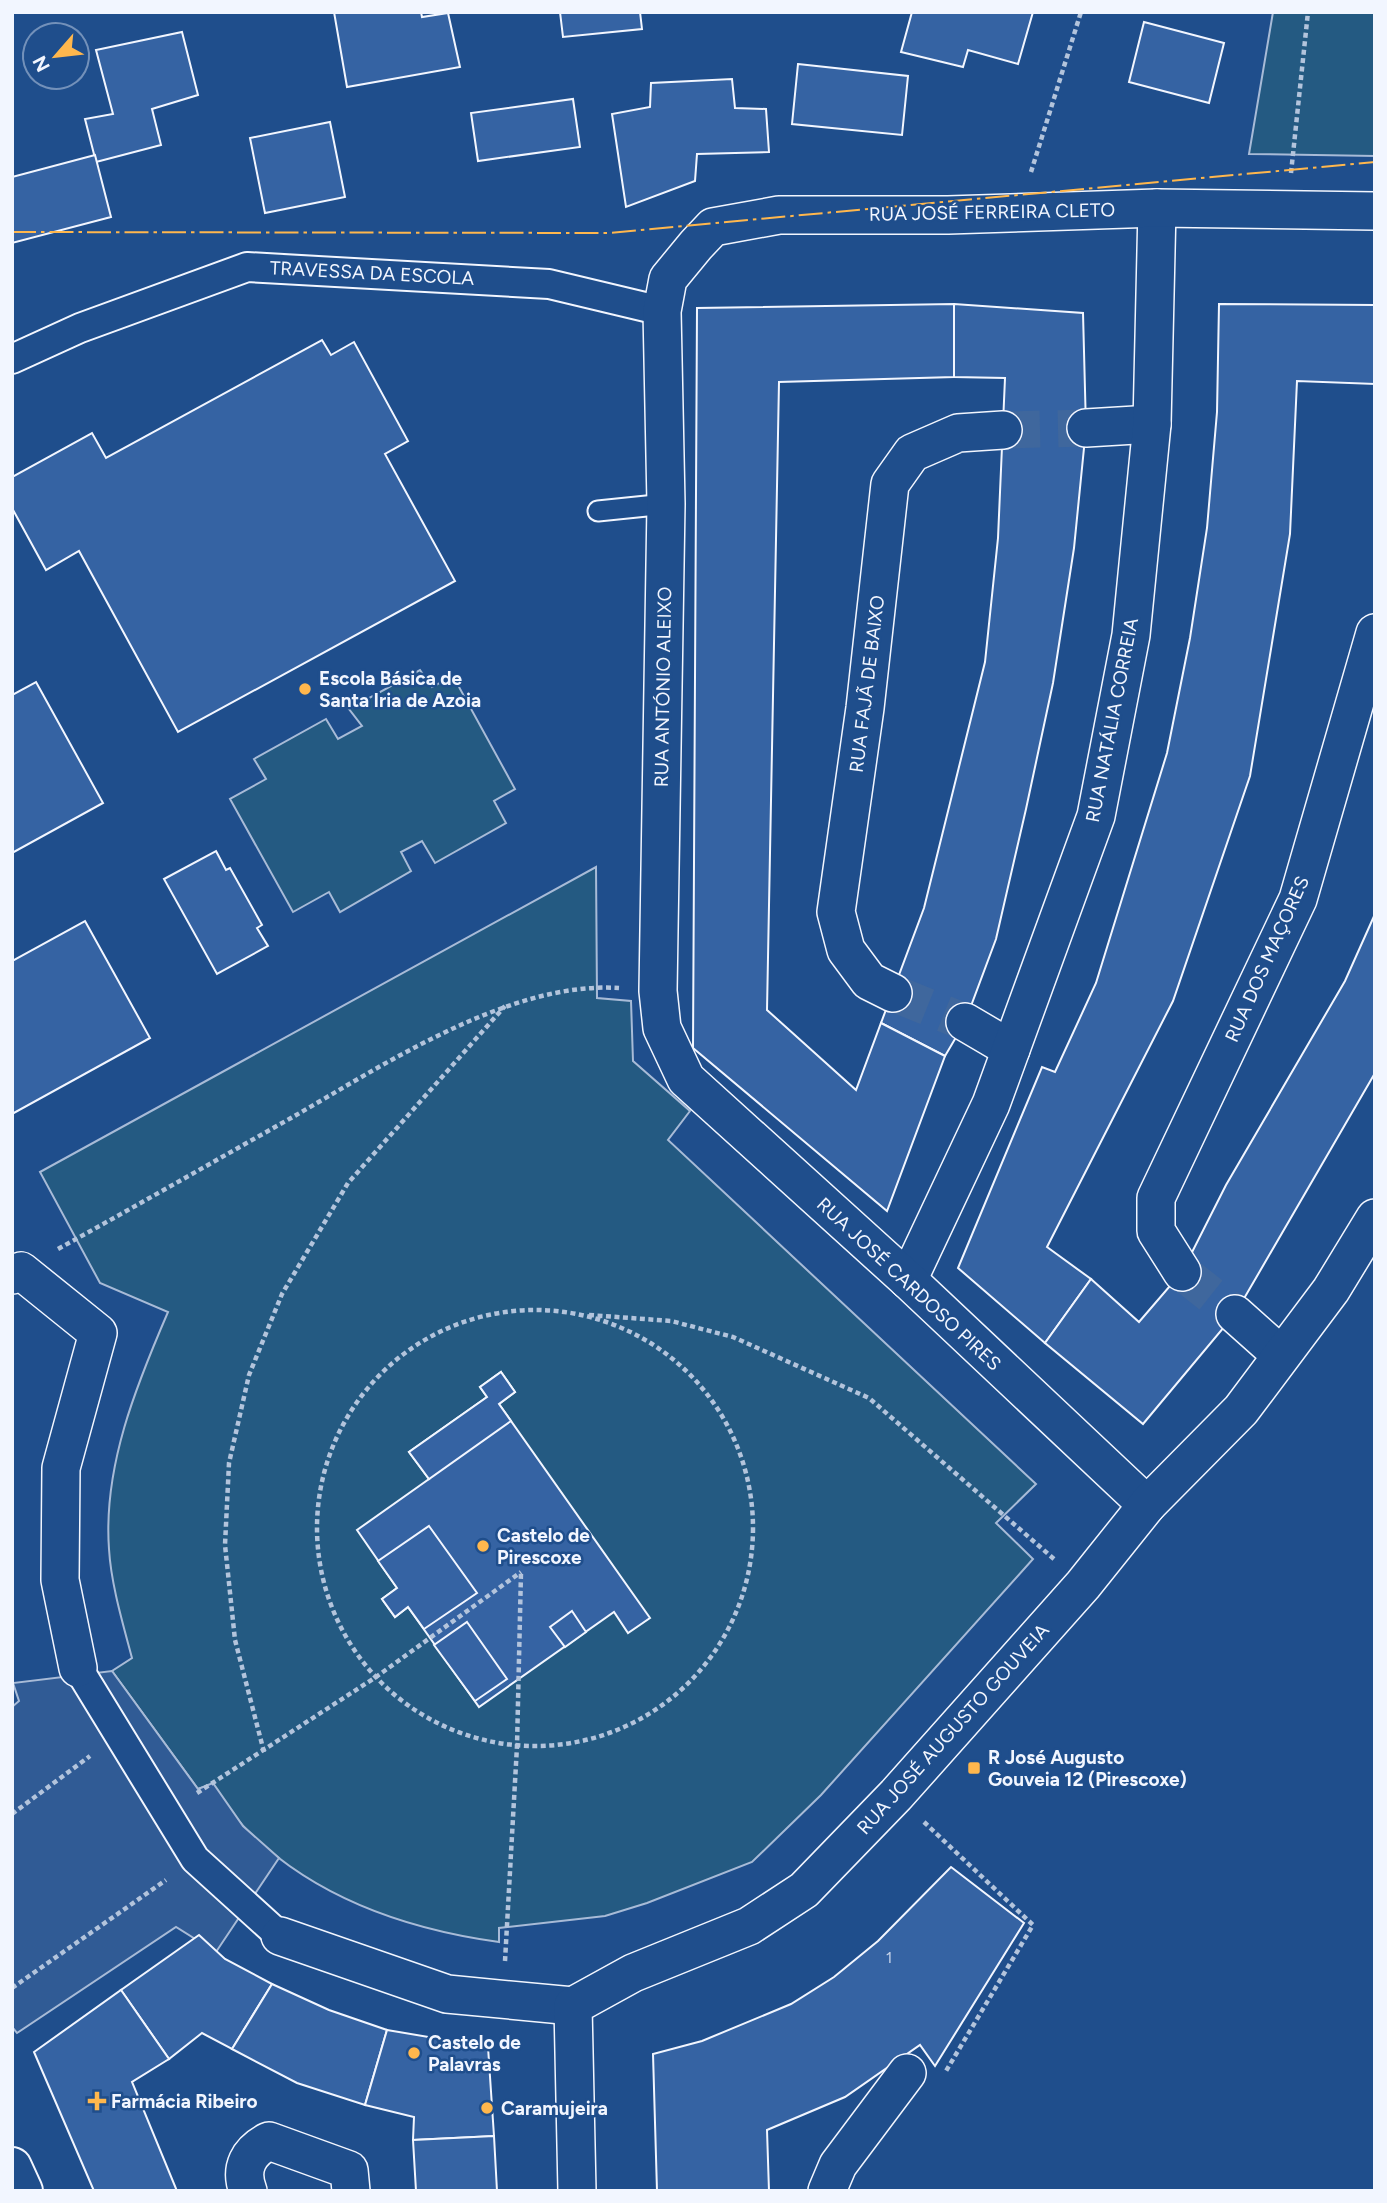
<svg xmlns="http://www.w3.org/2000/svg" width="1387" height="2203" font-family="Figtree,sans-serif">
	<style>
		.green { fill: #245a82; stroke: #a8bbd7; stroke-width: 2 }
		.parking { fill: #305b95; stroke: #a8bbd7; stroke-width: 2 }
		.building { fill: #3563a3; stroke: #f2f6ff; stroke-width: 2 }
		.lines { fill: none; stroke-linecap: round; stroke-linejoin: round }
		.minor-tunnel { stroke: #3f679d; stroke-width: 37; stroke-dasharray: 37 18; stroke-linecap: butt }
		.service-casing { stroke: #f2f6ff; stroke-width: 23 }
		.pedestrian-casing { stroke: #f2f6ff; stroke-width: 32 }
		.minor-casing { stroke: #f2f6ff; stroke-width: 40 }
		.tertiary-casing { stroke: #f2f6ff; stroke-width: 42 }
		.path { stroke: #b3c4dc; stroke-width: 4.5; stroke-dasharray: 5 3.5; stroke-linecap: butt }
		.service { stroke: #1f4e8c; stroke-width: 19 }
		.pedestrian { stroke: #1f4e8c; stroke-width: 28 }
		.minor { stroke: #1f4e8c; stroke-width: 37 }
		.tertiary { stroke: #1f4e8c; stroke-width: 38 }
		.power { stroke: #ffb74d; stroke-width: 2; stroke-dasharray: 24 5 3.5 5; stroke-linecap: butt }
		.poi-dot { fill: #ffb74d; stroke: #1f4e8c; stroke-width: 2.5 }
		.labels { text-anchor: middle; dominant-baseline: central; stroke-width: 5; stroke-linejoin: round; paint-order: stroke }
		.number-label { font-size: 16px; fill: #c3d1e8 }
		.street-label { font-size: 19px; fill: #f2f6ff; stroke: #1f4e8c }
		.poi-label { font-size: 19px; font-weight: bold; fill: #f2f6ff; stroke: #1f4e8c; text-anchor: start }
	</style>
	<rect width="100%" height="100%" fill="#1f4e8c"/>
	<!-- green -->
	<g class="green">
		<polygon points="1273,12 1375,12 1375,156 1249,154"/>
		<polygon points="420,670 432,687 453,676 515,789 494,801 506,823 435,863 422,841 401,852 411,871 340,912 329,892 293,912 230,799 266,779 254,759 326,719 338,739 362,726 349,709"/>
		<path d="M596 867 597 998 631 1001 633 1061 690 1111 668 1140 1036 1484 996 1523 1033 1559 821 1795 752 1862 647 1903 605 1916 499 1928V1942C405 1929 312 1897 244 1827 232 1814 223 1798 213 1784L198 1789 112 1671 132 1658C123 1624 111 1584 109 1549 103 1467 136 1386 168 1312L100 1283 40 1172Z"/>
	</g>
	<!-- parking -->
	<polygon class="parking" points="112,1671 198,1789 213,1783 243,1826 279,1858 216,1952 176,1927 17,2033 12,2027 12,1707 19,1701 13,1683"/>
	<!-- building -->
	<g class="building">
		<polygon points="334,12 421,12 422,17 448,13 460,67 347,87"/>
		<polygon points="560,12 640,12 642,29 563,37"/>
		<polygon points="912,12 1033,12 1018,64 968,50 963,67 901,52"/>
		<polygon points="1144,22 1224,43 1209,103 1129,82"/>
		<polygon points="182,32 198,95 152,109 161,145 96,162 85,119 113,114 96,50"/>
		<polygon points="798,64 908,76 902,135 792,124"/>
		<polygon points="732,79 735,108 766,109 769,152 697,154 695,181 626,207 612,114 650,107 651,83"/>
		<polygon points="573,99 580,147 478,161 471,113"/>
		<polygon points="330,122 345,197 265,213 250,138"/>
		<polygon points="95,155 111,217 12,243 12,177"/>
		<polygon points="954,304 1083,313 1086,428 1074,548 1053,683 1026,809 996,939 965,1022 945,1056 881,1023 924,908 985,662 998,538 1005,378 954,377"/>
		<polygon points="954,304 954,377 779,382 767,1010 856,1090 881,1023 945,1056 887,1211 693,1048 697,308"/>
		<polygon points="1219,304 1375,305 1375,384 1297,381 1290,534 1250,776 1173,1001 1047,1247 1091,1279 1045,1343 958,1268 1042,1067 1055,1072 1096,983 1167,753 1190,638 1207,528 1217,412"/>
		<polygon points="322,340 331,355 354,342 408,441 385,454 455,581 178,732 79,551 46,570 12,508 12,477 92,433 106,458"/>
		<polygon points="36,682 103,803 12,853 12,695"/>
		<polygon points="216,851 226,870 230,868 262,925 257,928 268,946 217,974 164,879"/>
		<polygon points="1375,914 1375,1073 1235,1314 1143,1424 1045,1343 1091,1279 1139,1322 1182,1272 1226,1185 1345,981"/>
		<polygon points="85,921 150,1038 12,1114 12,961"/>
		<polygon points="501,1372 515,1392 499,1404 650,1618 628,1633 614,1612 479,1707 408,1607 395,1617 382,1599 397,1588 357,1530 429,1479 409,1452 487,1397 480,1387"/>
		<polygon points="501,1372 515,1392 499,1404 511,1421 429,1479 409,1452 487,1397 480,1387"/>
		<polygon points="429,1526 477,1593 424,1629 408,1607 395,1617 382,1599 397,1588 378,1561"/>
		<polygon points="572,1611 586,1632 565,1647 550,1627"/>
		<polygon points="467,1622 507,1679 475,1701 434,1645"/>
		<polygon points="951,1867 1024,1923 935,2066 920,2045 845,2097 767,2130 769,2191 657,2191 653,2054 702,2041 791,2004 834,1977 878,1941"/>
		<polygon points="199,1935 225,1959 272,1984 232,2049 202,2033 169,2059 121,1990"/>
		<polygon points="272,1984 329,2010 387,2030 365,2105 297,2083 232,2049"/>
		<polygon points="121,1990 169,2059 132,2082 177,2191 94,2191 34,2052"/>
		<polygon points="387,2030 488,2047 494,2136 413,2140 414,2117 365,2105"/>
		<polygon points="494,2136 497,2191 416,2191 413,2140"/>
	</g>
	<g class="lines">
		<!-- minor-tunnel -->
		<g class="minor-tunnel">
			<polyline points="1003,430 1086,428"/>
			<polyline points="893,993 965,1022"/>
			<polyline points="1182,1272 1235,1314"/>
		</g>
		<!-- service casing -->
		<g class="service-casing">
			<polyline id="service" points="598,511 666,504"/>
		</g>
		<!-- pedestrian casing -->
		<g class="pedestrian-casing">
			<g id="pedestrian">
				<polyline points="12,359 80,328 247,267 549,284 662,311"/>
				<polyline points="78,1668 195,1859 280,1936"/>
			</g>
		</g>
		<!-- minor casing -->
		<g class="minor-casing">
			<g id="minor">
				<polyline points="1086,428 1152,424"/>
				<polyline points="893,993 869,981 846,950 836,912 865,708 890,484 912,453 958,433 1003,430"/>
				<polyline points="965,1022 1011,1049"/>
				<polyline points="1182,1272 1156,1231 1156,1198 1298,899 1375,633"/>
				<polyline points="12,1275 21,1271 98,1333 61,1468 60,1580 78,1668"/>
				<polyline points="908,1280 991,1104 1096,816 1131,635 1152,424 1157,208"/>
				<polyline points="1235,1314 1281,1355"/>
				<polyline points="1147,1505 908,1280 686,1079 662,1028 658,991 666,504 662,311 668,279 696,245 713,227 779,215 948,215 1157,208 1375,211"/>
				<polyline points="280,1936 447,1994 573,2006"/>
				<path d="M248 2191C239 2168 249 2151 269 2141L349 2170 351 2191"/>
				<polyline points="577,2191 573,2006 633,1973 749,1926 804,1890 896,1795 1083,1585 1147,1505 1241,1410 1331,1290 1375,1218"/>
				<polyline points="827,2191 838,2165 907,2073"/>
			</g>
		</g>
		<!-- tertiary casing -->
		<g class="tertiary-casing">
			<polyline id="tertiary" points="12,2167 23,2191"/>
		</g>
		<!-- path -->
		<g class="path">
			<polyline points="1031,172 1081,12"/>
			<polyline points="1291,173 1308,12"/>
			<path d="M58 1249C136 1206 213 1162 291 1118 384 1065 509 981 619 988"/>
			<circle cx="535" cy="1528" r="218"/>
			<polyline points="589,1315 671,1321 733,1337 869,1398 1054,1559"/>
			<polyline points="264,1752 235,1640 225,1545 229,1463 249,1375 282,1294 348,1183 505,1006"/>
			<polyline points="197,1793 376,1677 521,1572"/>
			<polyline points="12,1814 90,1756"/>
			<polyline points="924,1822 1033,1925 946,2071"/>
			<polyline points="505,1961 517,1746 521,1572"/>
			<polyline points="12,1988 166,1880"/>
		</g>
		<!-- service -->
		<use href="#service" class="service"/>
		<!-- pedestrian -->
		<use href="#pedestrian" class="pedestrian"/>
		<!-- minor -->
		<use href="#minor" class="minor"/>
		<!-- tertiary -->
		<use href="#tertiary" class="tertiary"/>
		<!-- power -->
		<polyline class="power" points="12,232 608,233 1375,162"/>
	</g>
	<!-- markers -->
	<g class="poi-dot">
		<circle cx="305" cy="689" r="7"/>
		<circle cx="483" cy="1546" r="7"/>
		<rect x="967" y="1761" width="14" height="14" rx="3.5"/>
		<circle cx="414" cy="2053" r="7"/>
		<path d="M93.5 2090.5h7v7h7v7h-7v7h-7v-7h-7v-7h7z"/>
		<circle cx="487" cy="2108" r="7"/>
	</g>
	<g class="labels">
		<!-- number labels -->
		<g class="number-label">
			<text x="889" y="1957">1</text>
		</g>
		<!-- street labels -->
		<g class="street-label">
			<text transform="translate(992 212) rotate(-1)">RUA JOSÉ FERREIRA CLETO</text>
			<text transform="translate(372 273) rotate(3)">TRAVESSA DA ESCOLA</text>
			<text transform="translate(867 684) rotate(-83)">RUA FAJÃ DE BAIXO</text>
			<text transform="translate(663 687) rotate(-89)">RUA ANTÓNIO ALEIXO</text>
			<text transform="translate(1112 720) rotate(-79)">RUA NATÁLIA CORREIA</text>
			<text transform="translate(1267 959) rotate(-66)">RUA DOS MAÇORES</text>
			<text transform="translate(909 1284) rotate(43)">RUA JOSÉ CARDOSO PIRES</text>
			<text transform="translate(953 1729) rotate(-48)">RUA JOSÉ AUGUSTO GOUVEIA</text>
		</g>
		<!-- poi labels -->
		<g class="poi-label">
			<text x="319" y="678">Escola Básica de<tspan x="319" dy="22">Santa Iria de Azoia</tspan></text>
			<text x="497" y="1535">Castelo de<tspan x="497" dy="22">Pirescoxe</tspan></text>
			<text x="988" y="1757">R José Augusto<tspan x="988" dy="22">Gouveia 12 (Pirescoxe)</tspan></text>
			<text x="428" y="2042">Castelo de<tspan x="428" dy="22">Palavras</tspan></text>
			<text x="111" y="2101">Farmácia Ribeiro</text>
			<text x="501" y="2108">Caramujeira</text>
		</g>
	</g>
	<!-- border -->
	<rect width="1387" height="2203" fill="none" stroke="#f2f6ff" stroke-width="28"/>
	<!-- north arrow -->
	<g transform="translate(56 56) rotate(242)"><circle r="33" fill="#1f4e8c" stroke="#7391ba" stroke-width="2"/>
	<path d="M0-5L12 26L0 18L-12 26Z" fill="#ffb74d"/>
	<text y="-10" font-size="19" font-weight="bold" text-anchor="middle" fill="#f2f6ff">N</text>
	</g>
</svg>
